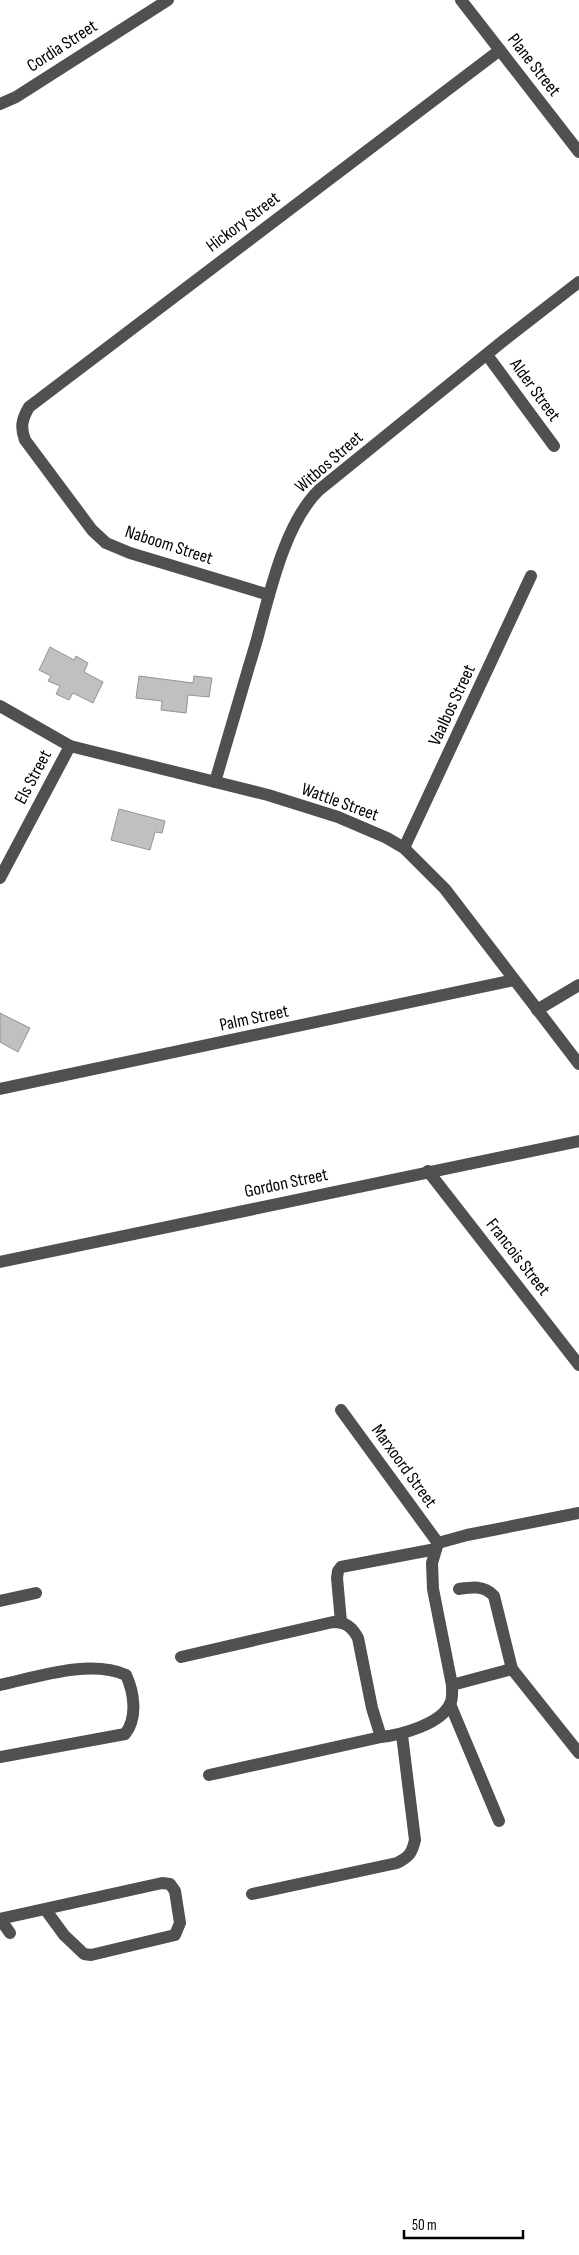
<svg xmlns="http://www.w3.org/2000/svg" width="579" height="2255" font-family="'Sofia Sans Condensed',sans-serif">
	<style>
		.building { fill: #c0c0c0; stroke: #949494 }
		.lines { fill: none; stroke-linecap: round; stroke-linejoin: round }
		.minor { stroke: #505050; stroke-width: 12 }
		.labels { text-anchor: middle; dominant-baseline: central; stroke-width: 4; stroke-linejoin: round; paint-order: stroke }
		.street-label { font-size: 18px; fill: #000; stroke: #fff }
	</style>
	<rect width="100%" height="100%" fill="#fff"/>
	<!-- building -->
	<g class="building">
		<polygon points="50,647 74,660 76,656 88,663 84,672 103,682 93,703 73,693 69,700 56,694 60,686 48,681 51,676 39,670"/>
		<polygon points="139,676 193,683 194,676 212,678 209,697 188,695 186,713 161,710 162,701 136,698"/>
		<polygon points="119,809 165,821 162,833 155,832 150,850 111,840"/>
		<polygon points="0,1013 30,1028 18,1052 0,1042"/>
	</g>
	<g class="lines">
		<!-- minor -->
		<g class="minor">
			<polyline points="461,0 579,152"/>
			<polyline points="0,104 16,97 168,0"/>
			<polyline points="487,355 554,446"/>
			<path d="M269 595 130 553 106 543 92 530 25 440C20 427 22 419 29 407L500 50"/>
			<polyline points="0,706 70,746 268,795 338,817 387,838 404,848 445,889 579,1064"/>
			<path d="M215 782C229 735 242 689 256 643 269 596 284 524 319 490L503 341 579 282"/>
			<polyline points="404,848 531,576"/>
			<polyline points="0,878 70,746"/>
			<polyline points="537,1010 579,985"/>
			<polyline points="0,1089 514,980"/>
			<polyline points="428,1171 579,1365"/>
			<polyline points="0,1262 579,1141"/>
			<polyline points="341,1410 438,1543"/>
			<polyline points="438,1543 467,1535 579,1513"/>
			<path d="M459 1589C472 1587 484 1585 494 1596L512 1669"/>
			<polyline points="0,1601 36,1593"/>
			<polyline points="341,1622 337,1578 338,1571 341,1567 436,1549"/>
			<path d="M181 1657 333 1622C346 1622 352 1627 358 1638L372 1708 381 1737"/>
			<path d="M0 1685C37 1677 90 1659 126 1675 134 1692 138 1718 125 1734L0 1757"/>
			<polyline points="452,1685 512,1669 579,1753"/>
			<polyline points="450,1704 499,1821"/>
			<path d="M209 1775 381 1737C401 1735 441 1724 450 1704 453 1699 452 1691 452 1685L433 1589 432 1563 438 1543"/>
			<path d="M252 1894 397 1863C409 1857 412 1853 415 1840L402 1735"/>
			<polyline points="0,1919 162,1883 170,1884 175,1891 180,1923 175,1935 91,1955 84,1954 64,1935 45,1909"/>
			<polyline points="0,1919 10,1933"/>
		</g>
	</g>
	<g class="labels">
		<!-- street labels -->
		<g class="street-label">
			<text transform="translate(62 46) rotate(-33)">Cordia Street</text>
			<text transform="translate(534 65) rotate(52)">Plane Street</text>
			<text transform="translate(243 222) rotate(-37)">Hickory Street</text>
			<text transform="translate(535 390) rotate(54)">Alder Street</text>
			<text transform="translate(329 462) rotate(-41)">Witbos Street</text>
			<text transform="translate(169 545) rotate(18)">Naboom Street</text>
			<text transform="translate(452 705) rotate(-65)">Vaalbos Street</text>
			<text transform="translate(33 777) rotate(-62)">Els Street</text>
			<text transform="translate(340 802) rotate(20)">Wattle Street</text>
			<text transform="translate(254 1018) rotate(-12)">Palm Street</text>
			<text transform="translate(286 1183) rotate(-12)">Gordon Street</text>
			<text transform="translate(518 1257) rotate(52)">Francois Street</text>
			<text transform="translate(404 1466) rotate(54)">Marxoord Street</text>
		</g>
	</g>
	<!-- scale -->
	<path d="M404 2230v8h119v-8" fill="none" stroke="#000000" stroke-width="2.5"/>
	<text x="412" y="2230" font-size="15" fill="#000000" stroke="#ffffff" stroke-width="4" paint-order="stroke">50 m</text>
</svg>
